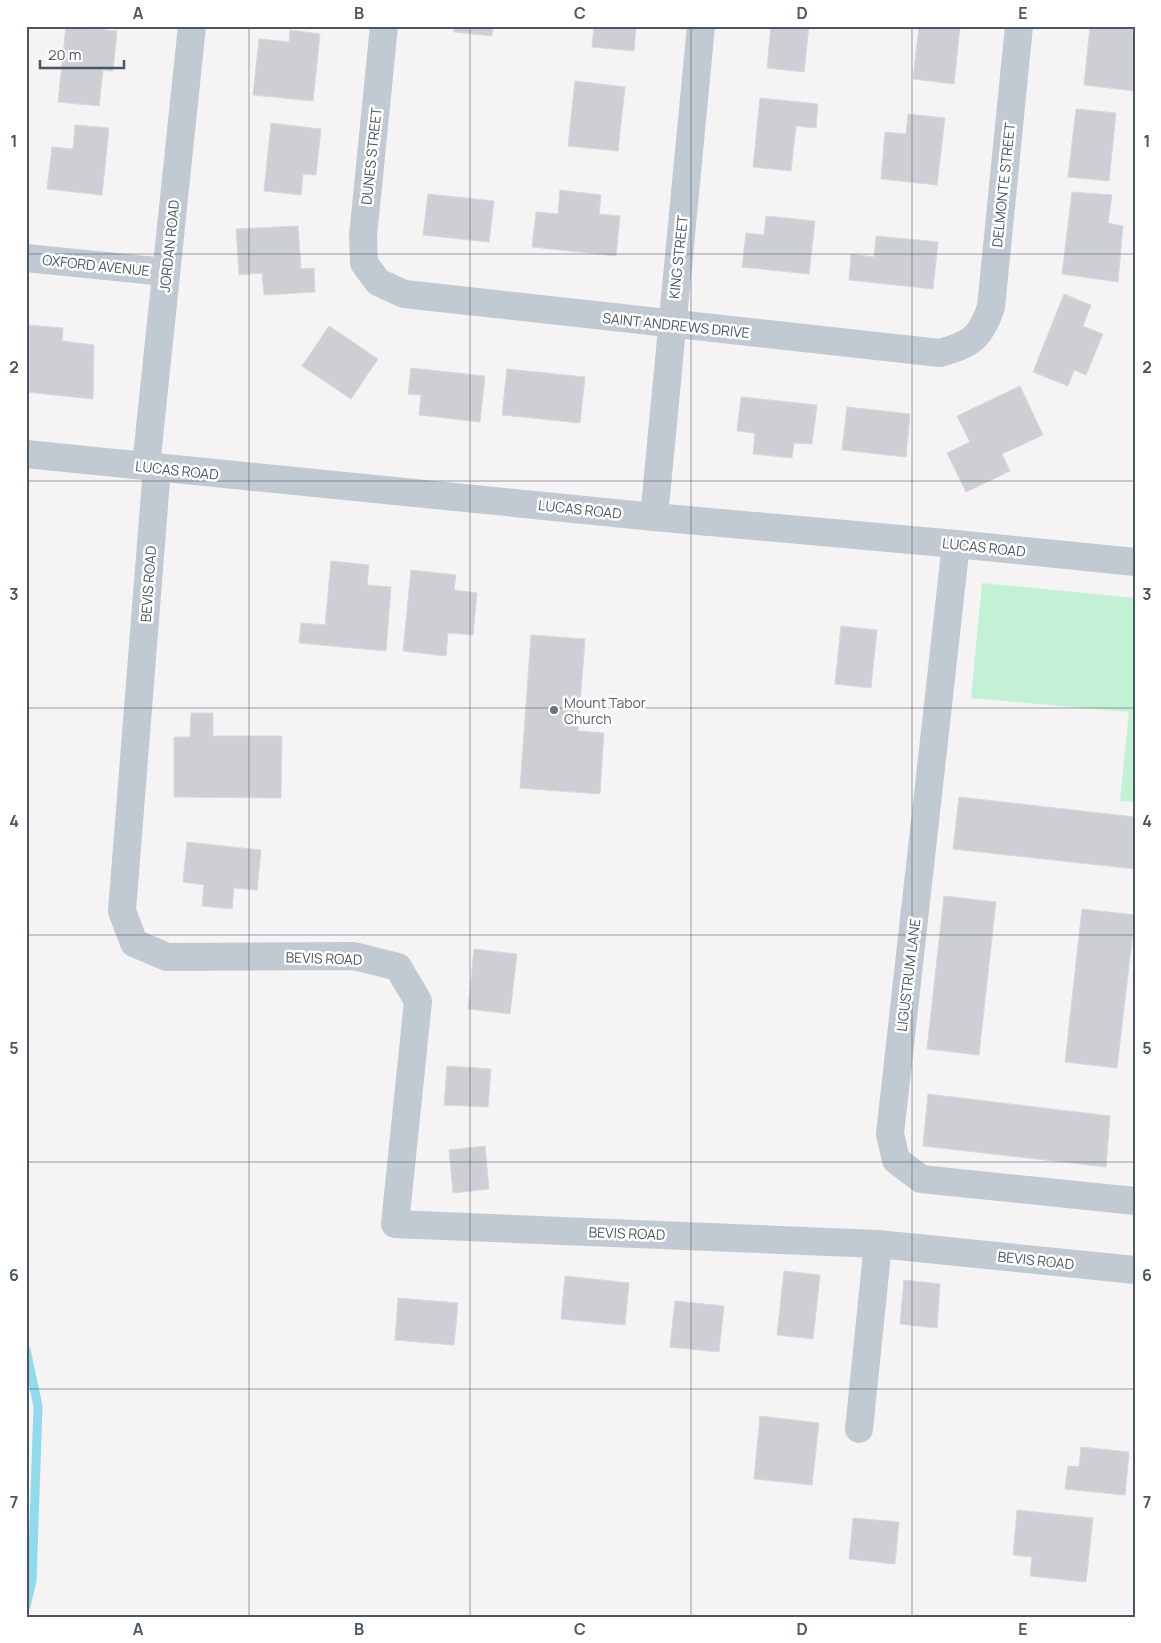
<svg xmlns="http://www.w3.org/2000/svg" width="1161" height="1643" font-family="Manrope,sans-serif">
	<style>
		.green { fill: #c3f1d5 }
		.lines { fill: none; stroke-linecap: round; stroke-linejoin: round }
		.stream { stroke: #90daee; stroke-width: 9 }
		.building { fill: #cdcfd5; stroke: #d7d9de }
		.minor { stroke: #c1cad2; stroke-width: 28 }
		.grid { fill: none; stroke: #4a5661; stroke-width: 1; stroke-opacity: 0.55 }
		.worship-dot { fill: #6b7280; stroke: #fff; stroke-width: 2 }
		.labels { text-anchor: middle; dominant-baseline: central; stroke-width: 5; stroke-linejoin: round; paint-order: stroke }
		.street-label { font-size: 14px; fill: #4a5661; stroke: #fff }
		.worship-label { font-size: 14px; fill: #5b616d; stroke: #fff; text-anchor: start }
		.neatline { fill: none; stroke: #4a5661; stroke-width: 2 }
		.grid-label { font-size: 16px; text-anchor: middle; font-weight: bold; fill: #4a5661 }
	</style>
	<rect width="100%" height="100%" fill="#f5f3f3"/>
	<!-- green -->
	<polygon class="green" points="982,583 1135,598 1135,802 1120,801 1129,712 971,698"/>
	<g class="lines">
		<!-- stream -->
		<polyline class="stream" points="26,1350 38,1406 32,1581 26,1606"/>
	</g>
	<!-- building -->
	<g class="building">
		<polygon points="66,26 117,31 113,71 103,70 99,106 58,102"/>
		<polygon points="454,26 493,26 492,36 454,32"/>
		<polygon points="594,26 636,26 634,51 592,47"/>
		<polygon points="771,26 809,26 804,72 767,68"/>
		<polygon points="919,26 960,26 954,84 913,79"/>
		<polygon points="1090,26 1133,26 1132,34 1135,34 1135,91 1084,85"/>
		<polygon points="290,30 320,34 313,101 253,95 259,39 289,42"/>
		<polygon points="575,81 625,87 618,151 568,146"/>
		<polygon points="760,98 818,104 816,128 796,126 791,171 753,167"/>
		<polygon points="1076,109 1116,113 1109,181 1068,177"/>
		<polygon points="908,114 945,118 937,185 881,179 885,132 906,134"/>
		<polygon points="271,123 321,129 316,175 303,174 301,195 264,191"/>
		<polygon points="75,125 109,128 102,195 47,189 52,147 73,149"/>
		<polygon points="560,190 601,195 599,214 620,216 616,256 532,247 536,212 558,214"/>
		<polygon points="1072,192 1112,195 1108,223 1123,226 1118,282 1062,274"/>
		<polygon points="428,194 494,201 489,242 423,235"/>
		<polygon points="766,216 815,221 809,274 742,267 746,233 764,235"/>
		<polygon points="298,226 301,269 314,268 315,292 264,295 262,273 239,275 236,229"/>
		<polygon points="876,236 938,242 933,289 849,280 851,254 874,257"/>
		<polygon points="1064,294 1091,305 1083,326 1103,334 1086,375 1074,370 1068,386 1033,372"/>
		<polygon points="27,325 63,328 62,341 94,345 93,399 26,392"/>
		<polygon points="329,326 378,359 351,399 302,366"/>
		<polygon points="411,368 485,376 480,422 419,415 421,395 408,394"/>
		<polygon points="507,369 585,377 580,423 502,415"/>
		<polygon points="1020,386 1043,435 1002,454 1010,471 966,492 947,453 970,442 957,416"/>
		<polygon points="741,397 817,405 812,444 794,443 792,458 753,454 755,433 737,431"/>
		<polygon points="847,407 910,414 906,457 842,450"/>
		<polygon points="331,561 369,565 367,585 391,587 386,651 299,643 301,623 325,625"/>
		<polygon points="411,570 456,575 454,590 477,593 473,635 448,633 446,656 403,651"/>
		<polygon points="841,626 877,630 871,688 835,684"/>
		<polygon points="531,635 585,639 578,731 604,733 600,794 520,788"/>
		<polygon points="191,713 213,713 213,736 282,736 281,798 174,797 174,737 190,737"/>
		<polygon points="959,797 1135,817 1135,869 953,849"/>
		<polygon points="187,842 261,850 257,890 234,888 232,909 202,906 204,885 183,882"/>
		<polygon points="944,896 996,902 979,1055 927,1049"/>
		<polygon points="1082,909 1135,915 1117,1068 1065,1062"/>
		<polygon points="474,949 517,954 510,1014 468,1009"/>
		<polygon points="447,1066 491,1069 488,1107 444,1105"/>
		<polygon points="928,1094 1110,1116 1106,1167 923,1146"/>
		<polygon points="485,1146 489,1189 453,1193 449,1150"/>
		<polygon points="784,1271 820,1275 813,1339 777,1335"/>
		<polygon points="565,1276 629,1283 625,1325 561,1319"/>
		<polygon points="904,1280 940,1284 937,1328 900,1324"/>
		<polygon points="398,1298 458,1303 454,1345 395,1340"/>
		<polygon points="675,1301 724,1306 719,1352 670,1347"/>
		<polygon points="760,1416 819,1423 812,1485 754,1479"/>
		<polygon points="1081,1447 1129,1452 1125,1495 1065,1489 1068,1466 1079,1467"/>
		<polygon points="1017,1510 1093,1518 1086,1582 1030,1576 1032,1557 1013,1555"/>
		<polygon points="853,1518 899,1522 895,1564 849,1559"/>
	</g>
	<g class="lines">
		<!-- minor -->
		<g class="minor">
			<path d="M384 26 363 236 364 263 378 282 404 294 940 353C971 344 980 339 991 307L1019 26"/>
			<polyline points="26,258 166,272"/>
			<polyline points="26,454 654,517 956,544 1135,562"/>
			<polyline points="146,466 192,26"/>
			<polyline points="157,468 122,911 134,943 167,957 354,956 398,967 418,1001 395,1224 878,1244 1135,1270"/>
			<polyline points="654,517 701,26"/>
			<polyline points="956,544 890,1134 896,1160 921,1179 1135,1201"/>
			<polyline points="859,1429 878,1244"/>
		</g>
	</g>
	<!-- grid -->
	<path class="grid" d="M249 26V1617M470 26V1617M691 26V1617M912 26V1617M26 254H1135M26 481H1135M26 708H1135M26 935H1135M26 1162H1135M26 1389H1135"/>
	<!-- markers -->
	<circle class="worship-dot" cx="554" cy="710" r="5"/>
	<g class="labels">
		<!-- street labels -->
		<g class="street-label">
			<text transform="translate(371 156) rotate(-84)">DUNES STREET</text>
			<text transform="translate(1003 185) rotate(-84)">DELMONTE STREET</text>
			<text transform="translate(169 246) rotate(-84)">JORDAN ROAD</text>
			<text transform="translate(678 257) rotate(-84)">KING STREET</text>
			<text transform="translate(96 265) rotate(6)">OXFORD AVENUE</text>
			<text transform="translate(676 325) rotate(6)">SAINT ANDREWS DRIVE</text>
			<text transform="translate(177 470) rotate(6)">LUCAS ROAD</text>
			<text transform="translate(580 509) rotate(6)">LUCAS ROAD</text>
			<text transform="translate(984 547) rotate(6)">LUCAS ROAD</text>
			<text transform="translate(148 584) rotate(-86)">BEVIS ROAD</text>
			<text transform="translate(324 958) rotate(2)">BEVIS ROAD</text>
			<text transform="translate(908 975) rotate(-83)">LIGUSTRUM LANE</text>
			<text transform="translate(627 1233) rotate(2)">BEVIS ROAD</text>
			<text transform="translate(1036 1260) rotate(6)">BEVIS ROAD</text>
		</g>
		<!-- worship labels -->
		<g class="worship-label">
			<text x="564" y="702">Mount Tabor<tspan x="564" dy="16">Church</tspan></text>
		</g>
	</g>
	<!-- border -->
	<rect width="1161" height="1643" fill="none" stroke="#ffffff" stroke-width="55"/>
	<!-- scale -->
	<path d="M40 60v8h84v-8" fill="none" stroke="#4a5661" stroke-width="2.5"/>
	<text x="48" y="60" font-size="15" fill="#4a5661" stroke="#ffffff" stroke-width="4" paint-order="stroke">20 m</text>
	<rect x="28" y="28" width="1106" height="1588" class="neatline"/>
	<g class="grid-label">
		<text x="138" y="19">A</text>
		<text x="359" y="19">B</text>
		<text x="580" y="19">C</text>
		<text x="802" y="19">D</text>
		<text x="1023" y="19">E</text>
		<text x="14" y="147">1</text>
		<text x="1147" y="147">1</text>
		<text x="14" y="373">2</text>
		<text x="1147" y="373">2</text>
		<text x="14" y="600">3</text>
		<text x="1147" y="600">3</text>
		<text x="14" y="827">4</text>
		<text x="1147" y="827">4</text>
		<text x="14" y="1054">5</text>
		<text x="1147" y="1054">5</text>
		<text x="14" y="1281">6</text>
		<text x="1147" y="1281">6</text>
		<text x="14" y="1508">7</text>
		<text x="1147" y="1508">7</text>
		<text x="138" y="1635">A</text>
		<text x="359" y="1635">B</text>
		<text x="580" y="1635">C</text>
		<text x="802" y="1635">D</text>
		<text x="1023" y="1635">E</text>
	</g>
</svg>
